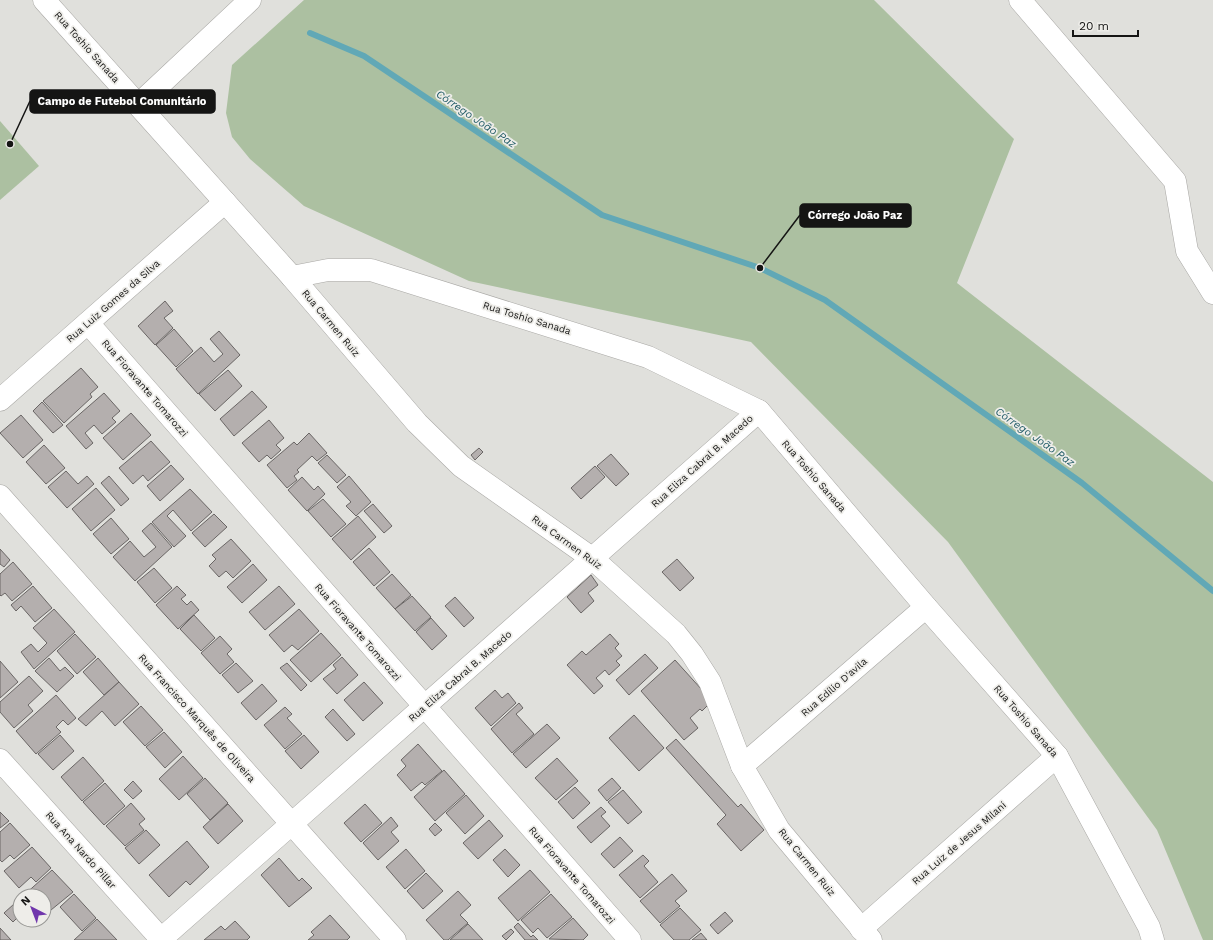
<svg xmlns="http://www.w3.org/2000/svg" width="1213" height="940" font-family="'Work Sans',sans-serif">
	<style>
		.green { fill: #acc0a1 }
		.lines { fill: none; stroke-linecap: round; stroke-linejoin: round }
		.stream { stroke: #61a8b6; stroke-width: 6 }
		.building { fill: #b4afae; stroke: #6a6665 }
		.minor-casing { stroke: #a9a8a5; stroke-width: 23 }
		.minor { stroke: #fff; stroke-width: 22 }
		.labels { text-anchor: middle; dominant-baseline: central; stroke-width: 3.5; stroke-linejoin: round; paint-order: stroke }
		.street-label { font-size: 10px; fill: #151514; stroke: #eeede9 }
		.water-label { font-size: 11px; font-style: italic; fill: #215c67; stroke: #eeede9 }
		.leader { fill: none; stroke: #151514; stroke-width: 1.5 }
		.callout-dot { fill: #151514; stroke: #eeede9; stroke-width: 1.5 }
		.callout { fill: #151514; stroke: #151514; stroke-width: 1.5 }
		.callout-label { font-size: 11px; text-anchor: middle; font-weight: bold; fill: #fff }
	</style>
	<rect width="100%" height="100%" fill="#e0e0dc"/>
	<!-- green -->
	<g class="green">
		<polygon points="304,0 874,0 1014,139 957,283 1213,482 1213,940 1203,940 1157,830 948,542 751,342 469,281 304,206 250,159 232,137 226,113 232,65"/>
		<polygon points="0,121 39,166 0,200"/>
	</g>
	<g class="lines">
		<!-- stream -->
		<polyline class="stream" points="310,33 364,56 602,215 760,268 825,300 1082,483 1213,591"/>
	</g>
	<!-- building -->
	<g class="building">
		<polygon points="165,301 173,311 164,318 173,328 155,345 138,326"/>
		<polygon points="174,329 193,351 176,367 156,345"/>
		<polygon points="219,331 240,355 198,394 176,369 201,347 214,362 223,354 210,339"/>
		<polygon points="81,368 98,387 90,394 92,397 64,423 43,401"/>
		<polygon points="228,370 242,386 215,411 199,394"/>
		<polygon points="252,391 267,407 234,436 220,419"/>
		<polygon points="104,393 120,411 112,418 116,422 102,434 94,425 85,433 93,443 86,449 66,426"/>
		<polygon points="42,402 63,425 53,433 33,411"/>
		<polygon points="131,413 151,435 123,460 103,438"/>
		<polygon points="21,415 43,440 23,458 0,433"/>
		<polygon points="269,420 284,438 276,445 281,450 271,459 267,455 259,462 242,443"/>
		<polygon points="309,433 327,453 317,461 312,456 297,470 299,472 294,476 297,480 287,488 267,465 294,442 297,445"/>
		<polygon points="151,441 170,462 148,481 143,475 133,484 119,468"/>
		<polygon points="44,445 65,468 46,484 26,462"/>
		<polygon points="479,448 483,452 475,460 471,455"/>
		<polygon points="611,454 629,474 616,486 597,466"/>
		<polygon points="327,455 346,475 337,483 318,463"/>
		<polygon points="171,465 184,479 160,501 147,486"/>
		<polygon points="595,466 605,477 581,499 571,488"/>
		<polygon points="66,471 78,484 87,476 94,484 67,508 48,487"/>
		<polygon points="109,476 129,499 121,506 101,483"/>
		<polygon points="349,476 371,502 356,516 346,506 351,502 337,487"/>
		<polygon points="302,477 314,490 318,486 325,494 307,511 288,490"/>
		<polygon points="96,488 115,510 91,531 72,509"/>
		<polygon points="190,489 212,512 191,531 173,510 167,516 186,536 174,547 152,522"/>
		<polygon points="323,499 346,524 331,537 308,511"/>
		<polygon points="373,504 392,526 384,533 364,511"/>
		<polygon points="214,514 227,527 205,547 192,533"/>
		<polygon points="358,516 376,537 351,560 332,539"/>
		<polygon points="111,518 129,539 111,554 93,534"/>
		<polygon points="151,523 172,547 135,581 113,557 130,541 144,557 156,547 142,531"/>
		<polygon points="231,539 251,561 233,578 226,571 219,577 209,566 216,559 212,555"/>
		<polygon points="369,548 390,572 374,586 353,562"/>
		<polygon points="0,549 10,560 4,567 0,564"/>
		<polygon points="677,559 694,578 680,591 662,572"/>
		<polygon points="13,562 32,584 12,601 5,593 1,596 0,595 0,574"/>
		<polygon points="253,564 267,580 242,603 227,587"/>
		<polygon points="154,568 172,588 155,603 137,582"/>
		<polygon points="392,574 411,595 395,609 376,588"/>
		<polygon points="591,575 598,585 588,593 594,601 581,613 567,597"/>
		<polygon points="33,586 52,608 35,622 21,606 16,611 11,605"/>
		<polygon points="177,586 186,595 181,599 187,605 191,601 199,610 178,629 156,605"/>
		<polygon points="279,586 295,604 265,630 249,612"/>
		<polygon points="412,596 431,617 415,631 395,609"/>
		<polygon points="455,597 474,618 464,627 445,606"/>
		<polygon points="54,609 75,632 34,669 21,652 31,644 38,652 47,643 33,628"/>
		<polygon points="299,609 319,631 298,650 292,645 284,652 269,635"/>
		<polygon points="194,615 215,638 201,651 180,629"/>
		<polygon points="431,618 447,636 432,650 416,632"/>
		<polygon points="321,633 341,655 311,682 290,660"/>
		<polygon points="75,634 96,657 77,674 57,651"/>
		<polygon points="610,634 619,644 615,648 622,656 616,661 620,665 609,675 605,670 596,678 603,686 594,694 567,665 582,651 586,655"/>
		<polygon points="220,636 232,649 227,654 234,662 220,674 201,653"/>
		<polygon points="645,654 658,668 629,695 616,680"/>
		<polygon points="342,657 358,675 337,694 323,679 336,669 333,665"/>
		<polygon points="49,658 60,671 65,667 74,676 57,692 35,671"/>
		<polygon points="98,658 119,682 104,695 83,672"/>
		<polygon points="675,660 712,701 702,711 700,709 690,718 698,728 684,740 641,691"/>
		<polygon points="0,661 18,682 0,698"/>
		<polygon points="236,663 253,681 238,693 222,675"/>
		<polygon points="287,663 307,685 301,691 280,668"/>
		<polygon points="29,676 43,691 28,705 33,711 14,728 0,712 0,702"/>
		<polygon points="119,682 139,704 115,726 102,711 86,726 78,719"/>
		<polygon points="364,682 383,703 363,721 344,700"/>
		<polygon points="262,684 277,701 256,720 241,703"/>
		<polygon points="495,690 502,698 508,693 516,703 491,726 475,708"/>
		<polygon points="56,695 76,718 68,725 63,720 56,727 61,732 36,754 16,731"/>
		<polygon points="519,703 523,708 516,714 534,734 512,753 491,729"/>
		<polygon points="141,706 163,730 145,746 123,722"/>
		<polygon points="285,707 292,714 287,718 302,734 285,749 264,725"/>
		<polygon points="333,709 355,734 347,741 325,717"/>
		<polygon points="634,715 664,748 639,771 609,738"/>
		<polygon points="547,724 560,738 526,768 513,754"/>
		<polygon points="164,732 182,752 165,768 146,747"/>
		<polygon points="60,735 74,751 53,770 38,754"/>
		<polygon points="304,735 319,752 301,769 285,751"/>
		<polygon points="676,739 738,807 741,804 764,830 741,851 717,824 726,815 666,748"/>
		<polygon points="418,744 442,771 425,785 422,782 411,791 397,775 406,766 401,760"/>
		<polygon points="183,756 203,778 179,800 159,779"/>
		<polygon points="83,757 104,781 82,801 61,777"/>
		<polygon points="557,758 578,781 556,800 535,778"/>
		<polygon points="444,770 465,794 435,821 414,797"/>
		<polygon points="205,778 228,803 210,820 187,794"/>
		<polygon points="612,778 621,788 607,801 598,790"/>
		<polygon points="133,781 142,791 133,799 124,790"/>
		<polygon points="105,783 125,806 104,825 83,802"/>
		<polygon points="575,787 590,803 573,819 558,802"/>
		<polygon points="623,790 642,812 628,824 608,802"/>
		<polygon points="466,795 484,816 465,834 446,813"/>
		<polygon points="131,803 145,819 139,824 144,830 125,846 106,826"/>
		<polygon points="228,804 243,821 218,844 203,827"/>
		<polygon points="365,804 382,823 361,842 344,823"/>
		<polygon points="601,807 606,812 601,816 610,826 591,843 577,827"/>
		<polygon points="0,812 9,821 0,828"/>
		<polygon points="391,817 398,826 391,832 399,841 378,860 363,843"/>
		<polygon points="489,820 503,836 478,859 463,843"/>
		<polygon points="10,823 30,845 14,859 10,855 2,862 0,860 0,832"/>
		<polygon points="435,823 442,830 435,836 429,829"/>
		<polygon points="146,830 160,845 139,864 125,848"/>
		<polygon points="620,837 633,851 614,868 601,854"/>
		<polygon points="187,841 209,867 190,885 186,881 169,897 149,875"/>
		<polygon points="32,847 51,868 36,882 31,877 19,888 4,871"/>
		<polygon points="406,849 425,871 405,889 386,867"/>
		<polygon points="505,849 520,865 508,877 493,860"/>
		<polygon points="643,855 649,861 644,866 658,882 640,898 619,875"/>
		<polygon points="279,858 299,881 302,878 312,888 289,907 261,875"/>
		<polygon points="52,870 73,892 51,910 44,902 44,896 39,896 37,893 34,896 23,896"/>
		<polygon points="530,870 550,892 518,921 498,898"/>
		<polygon points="426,873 443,891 423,909 407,891"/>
		<polygon points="672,874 687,891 675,901 680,906 660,923 640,901"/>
		<polygon points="458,891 471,905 460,915 468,923 448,940 444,940 426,920"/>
		<polygon points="74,894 96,918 82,931 60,907"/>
		<polygon points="551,894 572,917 547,938 538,928 533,933 521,920"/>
		<polygon points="14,904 20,911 20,915 13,922 4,913"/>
		<polygon points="680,908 701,930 689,940 674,940 660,925"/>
		<polygon points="725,912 733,921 718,934 710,925"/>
		<polygon points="330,915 350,937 347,940 308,940 314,935 311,932"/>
		<polygon points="573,918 588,935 583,940 549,939"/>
		<polygon points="97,919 117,940 74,940"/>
		<polygon points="235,921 250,937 247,940 204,940 221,926 225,930"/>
		<polygon points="518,923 531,937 533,935 538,940 525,940 514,927"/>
		<polygon points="468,924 483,940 450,940"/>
		<polygon points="0,928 11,940 0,940"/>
		<polygon points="511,929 514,932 506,940 502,936"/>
		<polygon points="701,933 707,940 692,940"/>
	</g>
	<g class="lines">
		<!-- minor casing -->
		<g class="minor-casing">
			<g id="minor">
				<polyline points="44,0 292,277 417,423 461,466 593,559 676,634 692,654 710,682 742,766 779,830 871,940"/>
				<polyline points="1020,0 1175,181 1187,251 1213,293"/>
				<polyline points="138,105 250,0"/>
				<polyline points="292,277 328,270 371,270 648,357 759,411 926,607 1057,756 1149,927 1153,940"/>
				<polyline points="88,323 630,940"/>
				<polyline points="0,400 225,202"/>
				<polyline points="0,496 395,940"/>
				<polyline points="0,760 162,940"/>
				<polyline points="742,766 926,607"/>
				<polyline points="861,929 1057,756"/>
				<polyline points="160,940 759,411"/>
			</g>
		</g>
		<!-- minor -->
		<use href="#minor" class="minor"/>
	</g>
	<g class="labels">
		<!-- street labels -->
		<g class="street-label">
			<text transform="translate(87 47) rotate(48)">Rua Toshio Sanada</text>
			<text transform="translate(113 301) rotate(-41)">Rua Luiz Gomes da Silva</text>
			<text transform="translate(527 318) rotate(17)">Rua Toshio Sanada</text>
			<text transform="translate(331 323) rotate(50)">Rua Carmen Ruiz</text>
			<text transform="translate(145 388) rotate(49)">Rua Fioravante Tomarozzi</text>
			<text transform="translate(702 461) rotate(-42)">Rua Eliza Cabral B. Macedo</text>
			<text transform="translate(814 476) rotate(49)">Rua Toshio Sanada</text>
			<text transform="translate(567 542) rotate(36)">Rua Carmen Ruiz</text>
			<text transform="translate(358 632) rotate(49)">Rua Fioravante Tomarozzi</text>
			<text transform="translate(460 676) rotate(-41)">Rua Eliza Cabral B. Macedo</text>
			<text transform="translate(834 687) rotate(-41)">Rua Edílio D'avila</text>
			<text transform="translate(197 718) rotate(48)">Rua Francisco Marquês de Oliveira</text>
			<text transform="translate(1026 721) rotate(49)">Rua Toshio Sanada</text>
			<text transform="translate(959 843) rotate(-41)">Rua Luiz de Jesus Milani</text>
			<text transform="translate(81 850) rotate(48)">Rua Ana Nardo Pillar</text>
			<text transform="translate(807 862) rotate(51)">Rua Carmen Ruiz</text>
			<text transform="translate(572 875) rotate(49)">Rua Fioravante Tomarozzi</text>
		</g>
		<!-- water labels -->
		<g class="water-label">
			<text transform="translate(476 119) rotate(34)">Córrego João Paz</text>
			<text transform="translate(1035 437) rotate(35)">Córrego João Paz</text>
		</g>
	</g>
	<!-- callouts -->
	<path class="leader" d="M10 144L30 101M760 268L800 215"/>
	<g class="callout-dot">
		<circle cx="10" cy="144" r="4"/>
		<circle cx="760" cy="268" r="4"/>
	</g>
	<g class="callout">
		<rect x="30" y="90" width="185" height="23" rx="4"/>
		<rect x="800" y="204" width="111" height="23" rx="4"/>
	</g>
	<g class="callout-label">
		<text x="122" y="105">Campo de Futebol Comunitário</text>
		<text x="855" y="219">Córrego João Paz</text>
	</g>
	<!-- north arrow -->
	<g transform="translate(32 908) rotate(318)"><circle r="19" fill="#eeede9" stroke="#979794"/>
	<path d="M0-3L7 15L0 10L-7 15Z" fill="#7036ac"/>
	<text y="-6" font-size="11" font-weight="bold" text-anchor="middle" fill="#151514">N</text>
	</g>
	<!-- scale -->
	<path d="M1073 30v6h65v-6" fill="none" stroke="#151514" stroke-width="2"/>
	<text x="1079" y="30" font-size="12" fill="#151514" stroke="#eeede9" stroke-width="3" paint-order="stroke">20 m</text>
</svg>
